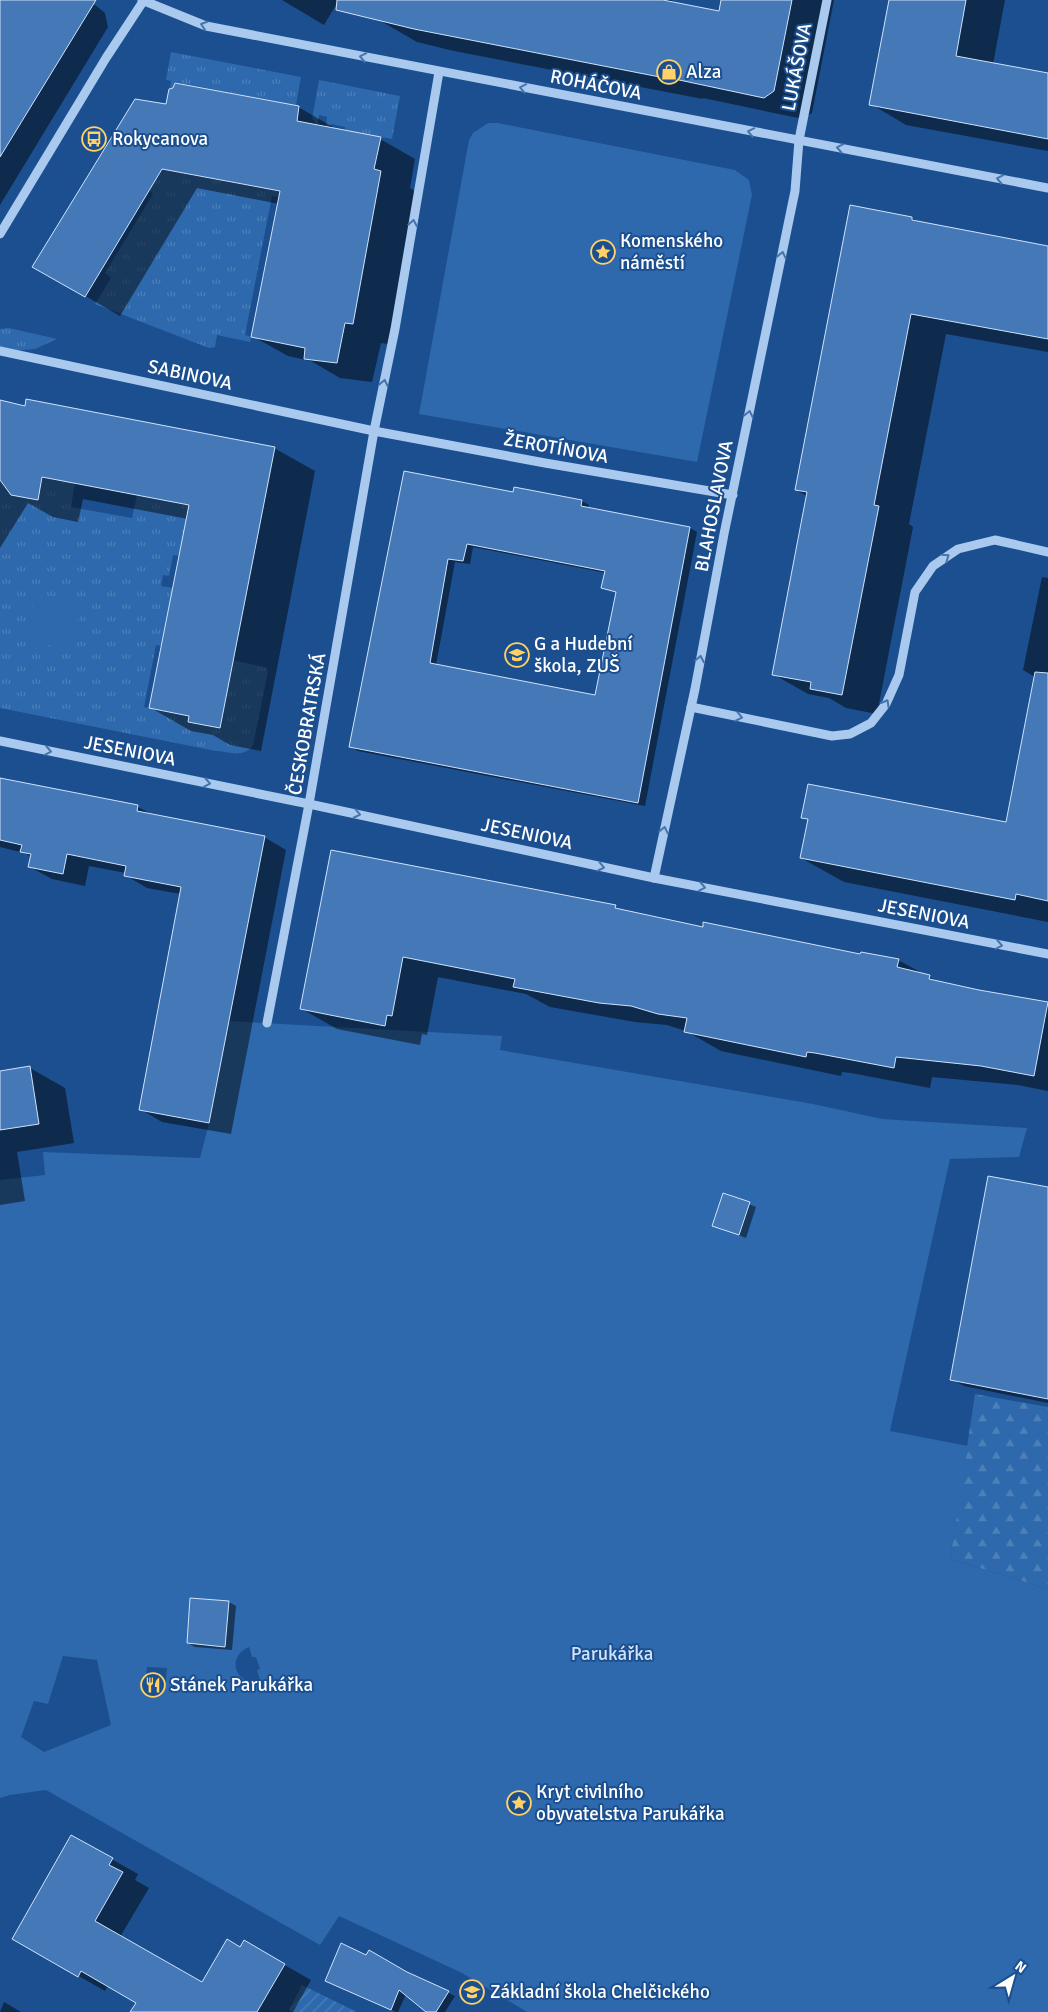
<svg xmlns="http://www.w3.org/2000/svg" width="1048" height="2012" font-family="Signika,sans-serif">
	<style>
		.grass { fill: url(#grass-tufts) }
		.forest { fill: url(#forest-firs) }
		.park { fill: #2e69ad; fill-rule: evenodd }
		.garden { fill: url(#garden-furrows) }
		.shadow { fill: #0007; fill-rule: evenodd }
		.building { fill: #4478b7; stroke: #cfe3fa; fill-rule: evenodd }
		.lines { fill: none; stroke-linecap: round; stroke-linejoin: round }
		.minor { stroke: #a9c9ee; stroke-width: 9 }
		.oneway { stroke: #4674ac }
		.labels { text-anchor: middle; dominant-baseline: central; stroke-width: 4; stroke-linejoin: round; paint-order: stroke }
		.street-label { font-size: 19px; fill: #fff; stroke: #1b4f8f }
		.poi-label { font-size: 19px; fill: #fff; stroke: #1b4f8f; text-anchor: start }
		.park-label { font-size: 19px; fill: #cfe3fa; stroke: #1b4f8f }
	</style>
	<defs>
		<pattern id="grass-tufts" width="24" height="20" patternUnits="userSpaceOnUse" patternTransform="scale(1.25)"><rect width="24" height="20" fill="#2e69ad"/><path d="M3 7l-1-3M5 7V3M7 7l1-3M15 17l-1-3M17 17v-4M19 17l1-3" fill="none" stroke="#4d80b9"/></pattern>
		<pattern id="forest-firs" width="22" height="20" patternUnits="userSpaceOnUse" patternTransform="scale(1.25)"><rect width="22" height="20" fill="#2e69ad"/><path d="M5 1l3.5 6h-7zM16 11l3.5 6h-7z" fill="#4d80b9"/></pattern>
		<pattern id="garden-furrows" width="10" height="10" patternUnits="userSpaceOnUse" patternTransform="scale(1.25)"><rect width="10" height="10" fill="#2e69ad"/><path d="M-1 1l2-2M0 10L10 0M9 11l2-2" fill="none" stroke="#4d80b9"/></pattern>
	</defs>
	<rect width="100%" height="100%" fill="#1b4f8f"/>
	<!-- grass -->
	<g class="grass">
		<polygon points="171,52 301,77 296,105 175,82 173,88 170,88 171,81 166,80"/>
		<polygon points="319,80 400,96 392,139 345,130 345,127 331,124 329,127 326,126 327,117 319,115 317,126 314,126 315,121 312,119"/>
		<polygon points="164,164 171,171 264,189 266,181 281,184 278,197 272,196 245,335 251,337 250,342 217,335 215,347 209,348 95,304 111,278 105,273 153,194 149,190"/>
		<polygon points="9,328 57,339 35,349 10,351 0,354 0,329"/>
		<path d="M42 477 75 483 71 507 132 518 137 495 195 506 188 511 179 556 173 555 169 576 163 575 161 586 173 588 161 646 156 645 144 707 189 716 188 723 220 728 233 660 264 667 267 668 268 672 253 746C242 758 232 752 216 751L0 708V480L11 495 38 499Z"/>
	</g>
	<!-- forest -->
	<polygon class="forest" points="975,1394 1048,1407 1048,1589 950,1559"/>
	<!-- park -->
	<g class="park">
		<polygon points="488,123 498,123 735,170 749,180 752,195 697,462 419,414 469,140 473,133"/>
		<polygon points="35,593 82,602 73,650 26,640"/>
		<path d="M228 1021 502 1036 500 1050 813 1104 882 1119 1027 1128 1019 1157 950 1159 890 1431 968 1446 950 1559 1048 1589V2012H527L462 1973 339 1916 320 1945 46 1790 10 1795 0 1798V1180L45 1175 43 1152 200 1158 209 1123ZM723 1193 750 1202 739 1235 712 1225ZM190 1598 229 1601 225 1647 187 1643ZM249 1647 252 1657H256L260 1669 257 1670 260 1680C236 1687 225 1657 249 1647ZM63 1656 97 1660 111 1725 44 1752 21 1737 34 1701 48 1704ZM147 1667 167 1668 165 1689 145 1688Z"/>
	</g>
	<!-- garden -->
	<polygon class="garden" points="302,1985 357,2012 293,2012 289,2010"/>
	<!-- shadow -->
	<g class="shadow">
		<polygon points="0,0 89,0 105,13 108,27 0,205"/>
		<polygon points="282,0 339,0 324,25"/>
		<polygon points="383,0 671,0 678,4 720,13 723,0 834,0 812,113 803,119 703,98 703,99 454,51 417,42 379,20"/>
		<polygon points="890,0 1005,0 993,64 1048,75 1048,151 906,125 871,104"/>
		<polygon points="167,106 298,107 333,127 333,129 380,139 415,159 410,188 416,192 388,344 381,343 372,382 340,378 311,361 288,356 252,336 279,204 197,188 120,316 34,266"/>
		<polygon points="851,206 912,218 920,223 1048,253 1048,352 946,334 909,524 913,527 877,714 846,708 829,698 808,694 773,674 807,496 796,490"/>
		<polygon points="0,402 274,448 315,471 261,751 230,745 213,735 191,731 151,708 188,519 83,499 78,522 53,517 28,503 0,548"/>
		<path d="M405 473 514 494 515 489 582 501 589 505 588 508 690 528 697 532 645 806 358 751 351 747ZM473 547 606 573 603 588 617 593 596 696 436 665 455 562 470 564Z"/>
		<polygon points="1042,577 1048,578 1048,922 844,882 801,858 809,820 803,817 1007,823 1035,677 1023,670"/>
		<polygon points="0,779 138,807 153,815 264,837 286,850 231,1134 162,1122 140,1109 181,894 147,888 125,875 126,873 89,866 85,886 52,879 30,867 32,857 24,853 0,847"/>
		<polygon points="332,852 615,907 624,911 704,928 898,960 942,984 1048,1003 1048,1091 1018,1085 932,1077 930,1088 851,1073 842,1072 841,1076 721,1051 686,1031 667,1025 635,1022 550,1007 526,994 438,977 427,1035 422,1034 420,1045 337,1029 302,1009"/>
		<polygon points="30,1068 65,1088 74,1143 17,1152 25,1201 0,1205 0,1072"/>
		<polygon points="1048,1188 1048,1403 964,1386 951,1379"/>
		<polygon points="724,1194 756,1207 746,1238 713,1225"/>
		<polygon points="191,1600 229,1602 236,1606 232,1650 195,1647 188,1643"/>
		<polygon points="72,1837 138,1874 135,1880 149,1888 120,1937 203,1984 241,1949 244,1942 311,1980 293,2012 142,2012 137,2002 108,1985 105,1991 13,1939"/>
		<polygon points="407,1974 455,1996 445,2012 428,2012 406,1994 398,2012 396,2012 333,1984"/>
		<polygon points="4,2002 21,2012 0,2012"/>
	</g>
	<!-- building -->
	<g class="building">
		<polygon points="0,0 96,0 0,157"/>
		<polygon points="337,0 663,0 719,11 721,0 792,0 774,91 764,98 665,77 665,78 414,29 336,10"/>
		<polygon points="889,0 966,0 956,56 1048,73 1048,139 869,105"/>
		<polygon points="175,83 299,106 297,121 381,137 374,169 381,171 353,324 345,323 337,363 304,359 305,348 251,337 280,191 162,169 85,297 32,267 135,99 166,104 169,89 173,88"/>
		<polygon points="850,205 912,217 912,220 1048,246 1048,339 911,314 874,505 879,506 842,695 810,689 811,682 772,675 807,492 795,490"/>
		<polygon points="26,399 275,447 220,728 188,722 189,716 149,708 189,505 42,477 38,500 11,495 0,480 0,400 25,406"/>
		<path d="M404 471 513 492 514 487 582 500 581 506 690 527 638 803 349 747ZM467 544 605 571 601 588 616 592 595 695 430 663 448 559 463 561Z"/>
		<polygon points="1035,672 1048,673 1048,901 1016,894 1015,900 800,858 808,819 801,818 808,784 1006,822"/>
		<polygon points="0,778 138,805 137,811 265,836 209,1123 139,1110 181,887 124,876 126,866 67,854 63,874 28,867 31,854 20,852 22,845 0,840"/>
		<polygon points="331,850 616,905 615,908 703,927 703,922 860,954 861,952 899,959 897,967 930,975 929,979 979,990 1048,1002 1034,1076 981,1066 896,1057 894,1068 815,1053 807,1052 806,1057 684,1032 687,1018 658,1014 631,1006 599,1003 513,987 515,979 403,957 392,1016 387,1015 385,1026 300,1009"/>
		<polygon points="30,1066 39,1124 0,1130 0,1071"/>
		<polygon points="988,1176 1048,1187 1048,1399 950,1380"/>
		<polygon points="723,1193 750,1202 739,1235 712,1226"/>
		<polygon points="190,1598 229,1601 225,1647 187,1643"/>
		<polygon points="71,1835 113,1858 109,1865 123,1872 95,1921 202,1982 227,1939 240,1947 244,1940 285,1964 257,2012 130,2012 136,2003 81,1971 78,1977 12,1939"/>
		<polygon points="341,1943 366,1955 369,1950 407,1972 449,1991 436,2012 426,2012 399,1990 391,2010 325,1981"/>
	</g>
	<g class="lines">
		<!-- minor -->
		<g class="minor">
			<polyline points="142,0 206,26 1048,188"/>
			<polyline points="0,234 106,58 144,0"/>
			<polyline points="0,351 374,431 545,463 733,495"/>
			<polyline points="691,707 832,736 850,734 871,723 886,704 899,675 915,592 933,566 958,549 995,540 1048,552"/>
			<polyline points="0,741 309,804 654,878 1048,954"/>
			<polyline points="654,878 695,689 724,534 795,191 799,140 827,0"/>
			<polyline points="267,1023 309,804 374,431 395,329 439,72"/>
		</g>
	</g>
	<!-- one-way arrows -->
	<defs><path id="oneway-chevron" d="M-2-3.5L2.5 0L-2 3.5" fill="none" stroke-width="1.6" stroke-linecap="round" stroke-linejoin="round" transform="scale(1.25)"/></defs>
	<g class="oneway">
		<use href="#oneway-chevron" transform="translate(204 25) rotate(-162)"/>
		<use href="#oneway-chevron" transform="translate(363 57) rotate(-169)"/>
		<use href="#oneway-chevron" transform="translate(523 88) rotate(-169)"/>
		<use href="#oneway-chevron" transform="translate(751 132) rotate(-169)"/>
		<use href="#oneway-chevron" transform="translate(840 148) rotate(-169)"/>
		<use href="#oneway-chevron" transform="translate(1000 179) rotate(-169)"/>
		<use href="#oneway-chevron" transform="translate(413 223) rotate(-80)"/>
		<use href="#oneway-chevron" transform="translate(782 255) rotate(-78)"/>
		<use href="#oneway-chevron" transform="translate(384 383) rotate(-79)"/>
		<use href="#oneway-chevron" transform="translate(749 414) rotate(-78)"/>
		<use href="#oneway-chevron" transform="translate(946 557) rotate(-34)"/>
		<use href="#oneway-chevron" transform="translate(700 659) rotate(-79)"/>
		<use href="#oneway-chevron" transform="translate(886 703) rotate(-60)"/>
		<use href="#oneway-chevron" transform="translate(739 717) rotate(12)"/>
		<use href="#oneway-chevron" transform="translate(48 751) rotate(11)"/>
		<use href="#oneway-chevron" transform="translate(207 783) rotate(11)"/>
		<use href="#oneway-chevron" transform="translate(357 814) rotate(12)"/>
		<use href="#oneway-chevron" transform="translate(664 830) rotate(-78)"/>
		<use href="#oneway-chevron" transform="translate(601 867) rotate(12)"/>
		<use href="#oneway-chevron" transform="translate(702 887) rotate(11)"/>
		<use href="#oneway-chevron" transform="translate(999 945) rotate(11)"/>
	</g>
	<!-- icons -->
	<defs>
		<g id="shop-ring" transform="scale(1.25)"><circle r="9.5" fill="#1b4f8f" stroke="#ffd166" stroke-width="1.5"/><path d="M-5-2.5h2.3a2.7 3.5 0 0 1 5.4 0H5L5.5 6h-11ZM-1.5-2.5h3a1.5 2.3 0 0 0-3 0Z" fill="#ffd166"/></g>
		<g id="bus-ring" transform="scale(1.25)"><circle r="9.5" fill="#1b4f8f" stroke="#ffd166" stroke-width="1.5"/><path d="M-5-6H5V4H4V6H2V4H-2V6H-4V4H-5ZM-3.5-4V0h7V-4ZM-3.5 1.2v1.5H-2V1.2ZM2 1.2v1.5H3.5V1.2Z" fill="#ffd166"/></g>
		<g id="sight-ring" transform="scale(1.25)"><circle r="9.5" fill="#1b4f8f" stroke="#ffd166" stroke-width="1.5"/><path d="M0-6L1.8-2.2L6-1.7L2.9 1.2L3.7 5.4L0 3.3L-3.7 5.4L-2.9 1.2L-6-1.7L-1.8-2.2Z" fill="#ffd166"/></g>
		<g id="school-ring" transform="scale(1.25)"><circle r="9.5" fill="#1b4f8f" stroke="#ffd166" stroke-width="1.5"/><path d="M0-5L7-2L0 1L-7-2ZM-4 1L0 2.5L4 1V4Q0 6-4 4Z" fill="#ffd166"/></g>
		<g id="restaurant-ring" transform="scale(1.25)"><circle r="9.5" fill="#1b4f8f" stroke="#ffd166" stroke-width="1.5"/><path d="M-5-6h1v4h1v-4h1v4h1v-4h1v5L-1.5 .5V6h-2V.5L-5-1ZM5-6V6H3V1.5H1.5Q1.5-4 5-6Z" fill="#ffd166"/></g>
	</defs>
	<g fill-rule="evenodd">
		<use href="#shop-ring" x="669" y="72"/>
		<use href="#bus-ring" x="94" y="139"/>
		<use href="#sight-ring" x="603" y="252"/>
		<use href="#school-ring" x="517" y="655"/>
		<use href="#restaurant-ring" x="153" y="1685"/>
		<use href="#sight-ring" x="519" y="1803"/>
		<use href="#school-ring" x="472" y="1992"/>
	</g>
	<g class="labels">
		<!-- street labels -->
		<g class="street-label">
			<text transform="translate(797 67) rotate(-79)">LUKÁŠOVA</text>
			<text transform="translate(596 85) rotate(11)">ROHÁČOVA</text>
			<text transform="translate(190 375) rotate(12)">SABINOVA</text>
			<text transform="translate(556 448) rotate(10)">ŽEROTÍNOVA</text>
			<text transform="translate(714 506) rotate(-79)">BLAHOSLAVOVA</text>
			<text transform="translate(307 724) rotate(-80)">ČESKOBRATRSKÁ</text>
			<text transform="translate(130 751) rotate(11)">JESENIOVA</text>
			<text transform="translate(527 834) rotate(12)">JESENIOVA</text>
			<text transform="translate(924 914) rotate(11)">JESENIOVA</text>
		</g>
		<!-- poi labels -->
		<g class="poi-label">
			<text x="686" y="72">Alza</text>
			<text x="112" y="139">Rokycanova</text>
			<text x="620" y="241">Komenského<tspan x="620" dy="22">náměstí</tspan></text>
			<text x="534" y="644">G a Hudební<tspan x="534" dy="22">škola, ZUŠ</tspan></text>
			<text x="170" y="1685">Stánek Parukářka</text>
			<text x="536" y="1792">Kryt civilního<tspan x="536" dy="22">obyvatelstva Parukářka</tspan></text>
			<text x="490" y="1992">Základní škola Chelčického</text>
		</g>
		<!-- park labels -->
		<g class="park-label">
			<text x="612" y="1654">Parukářka</text>
		</g>
	</g>
	<!-- north arrow -->
	<g transform="translate(1013 1977) rotate(37)" stroke="#1b4f8f" stroke-width="4" paint-order="stroke">
	<path d="M0-4L9 19L0 12L-9 19Z" fill="#ffffff"/>
	<text y="-8" font-size="14" font-weight="bold" text-anchor="middle" fill="#ffffff">N</text>
	</g>
</svg>
